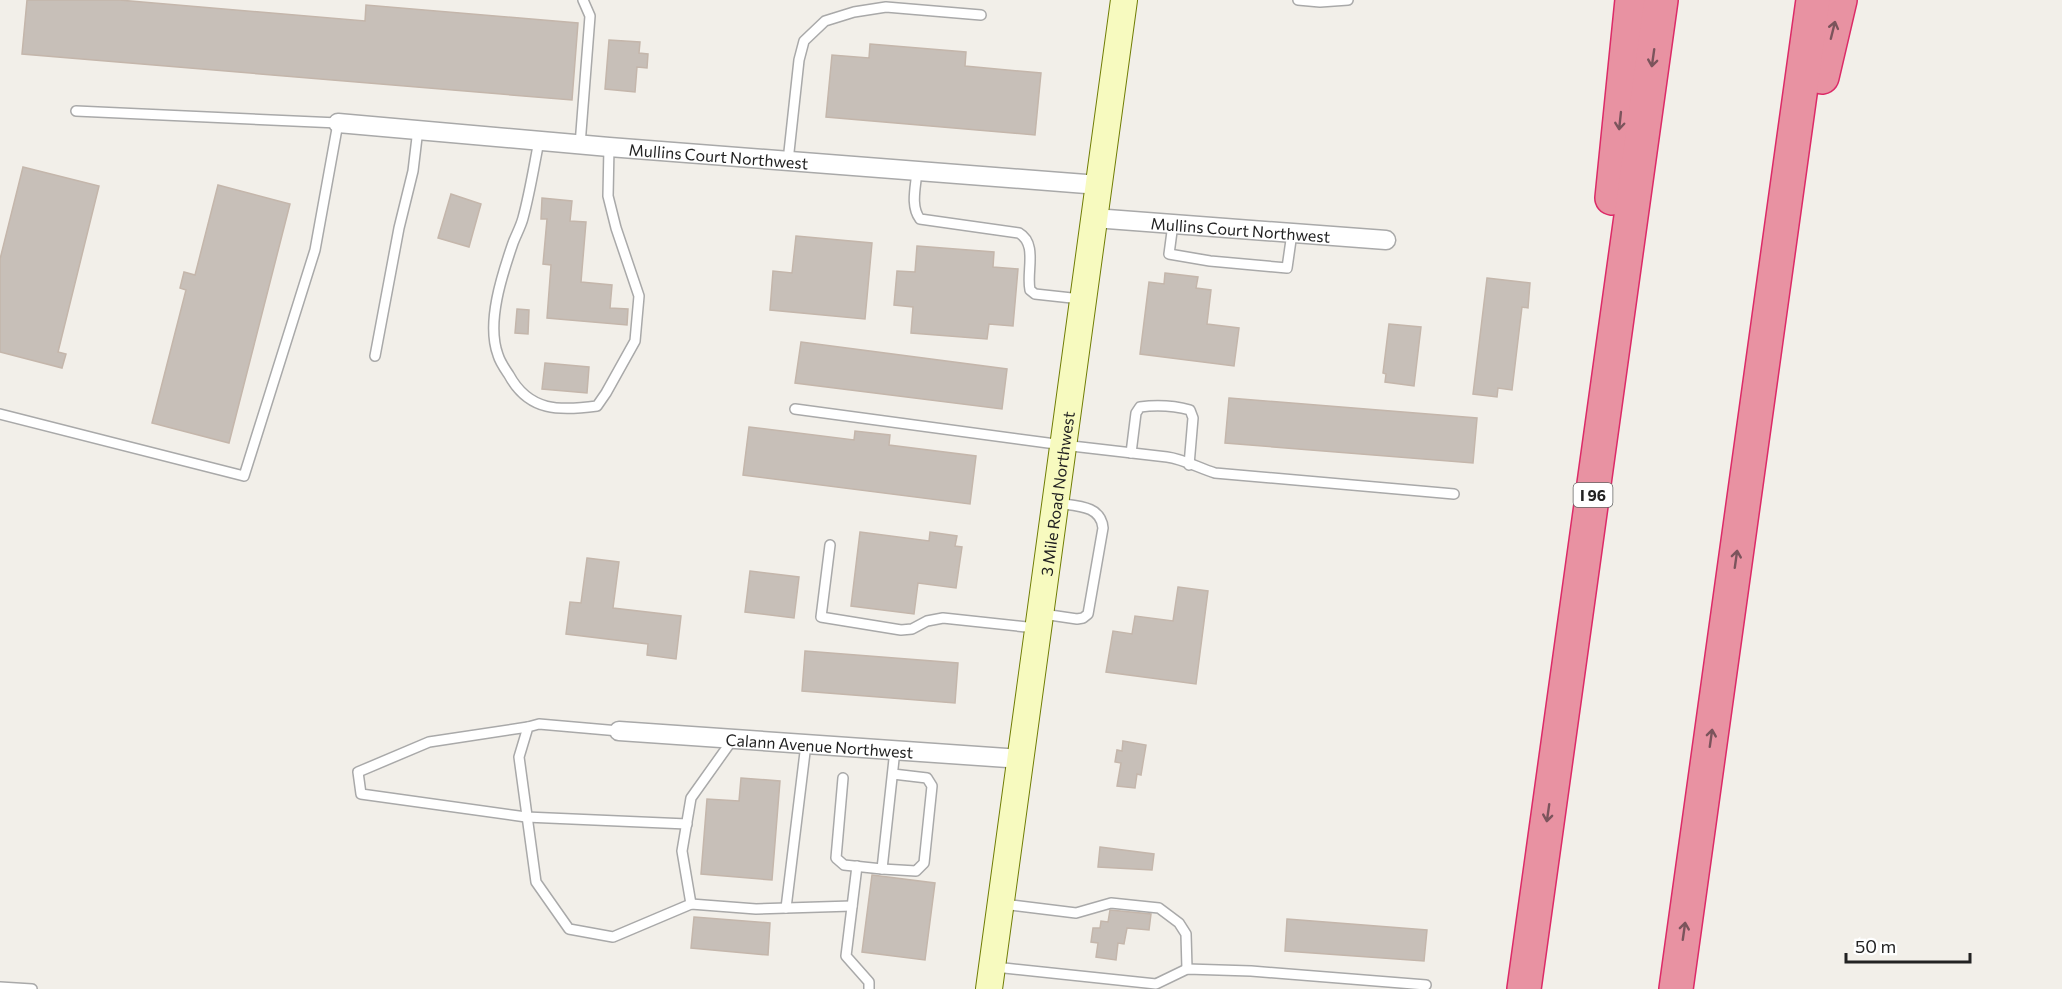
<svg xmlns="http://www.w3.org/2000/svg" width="2062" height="989" font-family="Commissioner,sans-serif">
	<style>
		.building { fill: #c7bfb8; stroke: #c4b6ab; stroke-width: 1.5 }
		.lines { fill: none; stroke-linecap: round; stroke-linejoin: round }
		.lane-casing { stroke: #a9a9a9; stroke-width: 12 }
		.street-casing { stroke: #a9a9a9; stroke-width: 21 }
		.secondary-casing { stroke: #707d05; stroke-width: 28 }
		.highway-casing { stroke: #dc2a67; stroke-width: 36 }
		.lane { stroke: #fff; stroke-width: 9 }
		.street { stroke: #fff; stroke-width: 18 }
		.secondary { stroke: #f7fabf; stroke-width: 26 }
		.highway { stroke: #e892a2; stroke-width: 33 }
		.oneway { stroke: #7b545c }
		.labels { text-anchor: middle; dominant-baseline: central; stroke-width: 4.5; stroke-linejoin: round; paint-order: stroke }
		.shield { fill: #fff; stroke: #646464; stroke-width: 1.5 }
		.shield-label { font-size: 15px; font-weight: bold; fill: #222 }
		.street-label { font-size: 16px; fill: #222; stroke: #fff }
	</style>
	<rect width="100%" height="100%" fill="#f2efe9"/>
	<!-- building -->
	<g class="building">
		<polygon points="27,0 119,0 365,21 366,5 578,23 572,100 22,54"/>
		<polygon points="609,40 640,42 639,53 648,54 647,68 637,67 635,92 605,89"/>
		<polygon points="870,44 966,52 965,66 1041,73 1035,135 826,117 832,55 869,58"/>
		<polygon points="23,167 99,186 58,352 66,354 62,368 0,352 0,259"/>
		<polygon points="218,185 290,204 229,443 152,423 186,290 180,288 184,272 195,275"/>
		<polygon points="451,194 481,204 469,247 438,238"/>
		<polygon points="542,198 572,201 570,221 586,222 581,282 612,285 610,308 628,309 627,325 547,318 551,265 543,264 547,219 541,219"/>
		<polygon points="796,236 872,243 865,319 770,310 773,271 792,273"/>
		<polygon points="917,246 994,252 993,267 1018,269 1013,326 989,324 987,339 911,333 913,307 894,305 897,271 915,272"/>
		<polygon points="1165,273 1198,277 1196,288 1211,290 1207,324 1239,328 1234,366 1140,354 1149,282 1164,284"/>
		<polygon points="1487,278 1530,283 1528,308 1522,307 1512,390 1498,388 1497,397 1473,394"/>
		<polygon points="517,309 529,310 528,334 515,333"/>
		<polygon points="1389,324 1421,327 1414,386 1385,382 1386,374 1383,373"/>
		<polygon points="801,342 1007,369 1002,409 795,383"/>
		<polygon points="545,363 589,367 587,393 542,389"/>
		<polygon points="1229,398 1477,418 1473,463 1225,443"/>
		<polygon points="749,427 854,440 855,431 890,435 889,445 976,456 970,504 743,475"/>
		<polygon points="860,532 929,541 930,532 957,536 955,546 962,547 956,588 918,583 914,614 851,606"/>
		<polygon points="587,558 619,562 613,608 681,616 676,659 647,655 648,644 566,634 570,602 581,603"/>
		<polygon points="750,571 799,577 794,618 745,612"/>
		<polygon points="1178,587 1208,591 1196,684 1106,672 1113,631 1132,634 1135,616 1173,621"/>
		<polygon points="805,651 958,663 955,703 802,691"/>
		<polygon points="1123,741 1146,745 1141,775 1137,774 1135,788 1117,786 1121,763 1115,762 1117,750 1122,751"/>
		<polygon points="741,778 780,781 772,880 701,874 707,799 739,801"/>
		<polygon points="1100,847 1154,854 1152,870 1098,867"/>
		<polygon points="872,875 935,883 925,960 862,952"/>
		<polygon points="1110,910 1151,914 1149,930 1127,928 1124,944 1118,943 1116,960 1096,957 1098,943 1091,942 1093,928 1100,928 1101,921 1108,922"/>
		<polygon points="694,917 770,923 768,955 691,948"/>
		<polygon points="1287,919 1427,930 1424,961 1285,951"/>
	</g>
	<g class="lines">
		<!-- lane casing -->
		<g class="lane-casing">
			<g id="lane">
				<polyline points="1298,0 1320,2 1348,0"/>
				<path d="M539 141C534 166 530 192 523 218 521 226 516 235 513 243 502 275 486 323 498 355 500 362 505 369 509 375 529 412 560 411 597 406L606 393 635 341 639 296 616 228 608 196 609 147"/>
				<polyline points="580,145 590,16 583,0"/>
				<polyline points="788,161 799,60 804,41 825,21 854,12 886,7 981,15"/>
				<path d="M917 171C916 186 910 206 920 219L1019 233C1038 244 1026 272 1030 290L1035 294 1081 299"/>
				<polyline points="1173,224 1169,254 1210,261 1287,268 1292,233"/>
				<polyline points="375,356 399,228 413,171 418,129"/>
				<path d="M795 409 1063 445 1167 457C1183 459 1199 468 1215 473L1454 494"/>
				<polyline points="0,414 244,476 315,250 338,123 76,111"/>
				<path d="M1131 453 1136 413 1140 407C1156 405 1175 406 1190 410L1193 418 1189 465"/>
				<polyline points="830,545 821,617 901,630 912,629 927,621 943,618 1036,628"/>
				<path d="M1043 614 1077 619 1083 618 1088 614 1103 528C1101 505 1076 506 1057 503"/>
				<polyline points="528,727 429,742 358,772 361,794 526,817 687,824"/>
				<polyline points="619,731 539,724 528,727 519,757 536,882 569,929 613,937 691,904 756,909 852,906"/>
				<polyline points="843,778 836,858 844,865 882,869 895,750"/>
				<polyline points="857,866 846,956 869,982 869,989"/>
				<polyline points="882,869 916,871 924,863 932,786 927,778 893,774"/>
				<polyline points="691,904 682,851 691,798 733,739"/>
				<polyline points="1003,904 1076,913 1111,903 1159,908 1179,923 1186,934 1187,969"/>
				<polyline points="786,908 806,744"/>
				<polyline points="995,967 1156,984 1187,969 1251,971 1426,985"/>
				<polyline points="0,987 32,989"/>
			</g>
		</g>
		<!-- street casing -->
		<g class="street-casing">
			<g id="street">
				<path id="s1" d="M338 123 609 147 1099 185"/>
				<path id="s2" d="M1094 218 1386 240"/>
				<path id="s3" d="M619 731 1021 759"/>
			</g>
		</g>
		<!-- secondary casing -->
		<g class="secondary-casing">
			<g id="secondary">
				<path id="s4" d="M989 989 1124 0"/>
			</g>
		</g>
		<!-- highway casing -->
		<g class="highway-casing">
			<g id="highway">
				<polyline points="1822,77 1840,0"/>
				<polyline points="1612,198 1632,0"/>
				<polyline points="1524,989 1661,0"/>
				<polyline points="1676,989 1813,0"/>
			</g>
		</g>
		<!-- lane -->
		<use href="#lane" class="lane"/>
		<!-- street -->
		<use href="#street" class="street"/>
		<!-- secondary -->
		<use href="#secondary" class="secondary"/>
		<!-- highway -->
		<use href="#highway" class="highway"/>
	</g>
	<!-- one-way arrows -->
	<defs><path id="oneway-shaft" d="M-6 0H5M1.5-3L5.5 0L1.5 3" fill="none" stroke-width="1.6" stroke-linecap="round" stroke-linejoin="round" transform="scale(1.5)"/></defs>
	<g class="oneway">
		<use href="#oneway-shaft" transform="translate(1833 30) rotate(-76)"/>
		<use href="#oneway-shaft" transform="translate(1653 58) rotate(98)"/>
		<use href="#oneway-shaft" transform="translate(1620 121) rotate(96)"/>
		<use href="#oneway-shaft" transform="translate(1736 559) rotate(-82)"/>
		<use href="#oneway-shaft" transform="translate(1711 738) rotate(-82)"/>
		<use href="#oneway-shaft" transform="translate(1548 813) rotate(98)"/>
		<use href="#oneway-shaft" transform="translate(1684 931) rotate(-82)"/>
	</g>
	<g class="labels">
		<!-- shield labels -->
		<rect class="shield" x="1573.5" y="483" width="39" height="24" rx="4.5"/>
		<g class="shield-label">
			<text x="1593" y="495">I 96</text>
		</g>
		<!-- street labels -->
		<g class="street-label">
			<text stroke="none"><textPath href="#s1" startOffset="382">Mullins Court Northwest</textPath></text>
			<text stroke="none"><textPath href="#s2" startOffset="147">Mullins Court Northwest</textPath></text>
			<text stroke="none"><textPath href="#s4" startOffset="500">3 Mile Road Northwest</textPath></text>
			<text stroke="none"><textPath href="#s3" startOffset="201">Calann Avenue Northwest</textPath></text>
		</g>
	</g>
	<!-- scale -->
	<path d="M1846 953v9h124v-9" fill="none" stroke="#222222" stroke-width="3"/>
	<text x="1855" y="953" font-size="18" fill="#222222" stroke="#ffffff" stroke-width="4.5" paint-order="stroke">50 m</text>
</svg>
